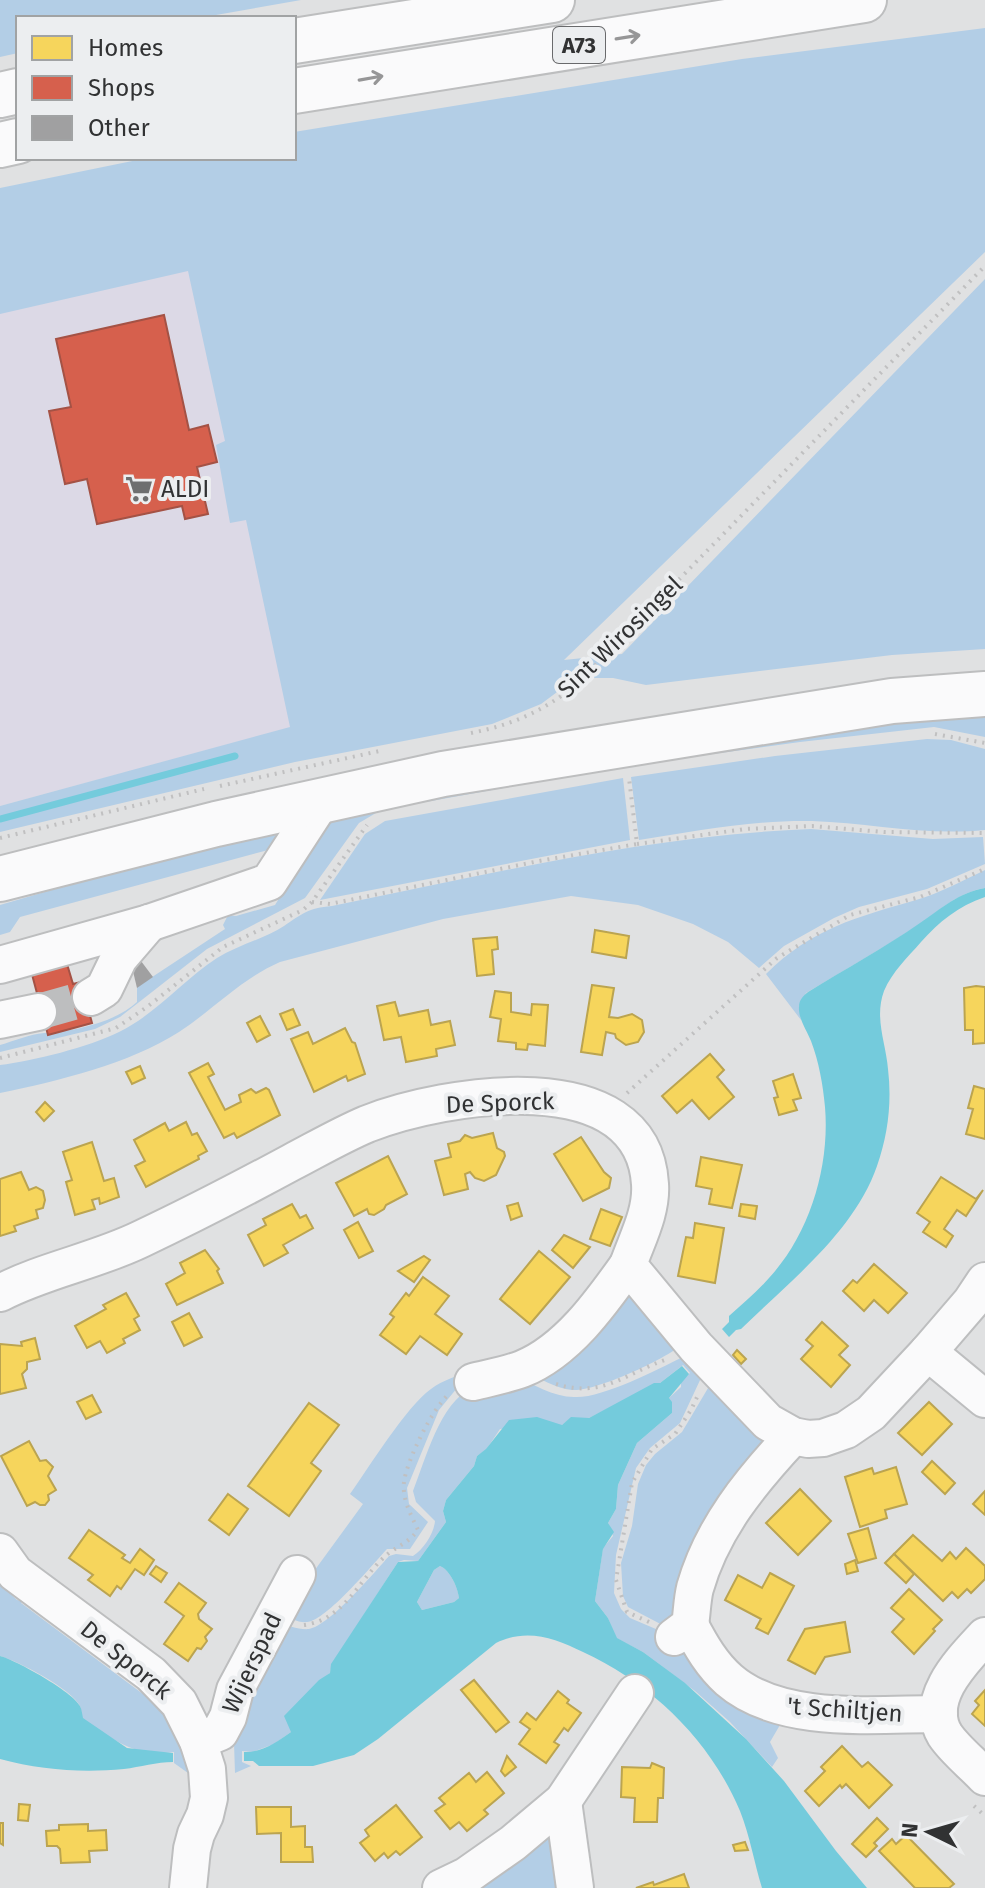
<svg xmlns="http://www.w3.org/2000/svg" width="985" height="1888" font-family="'Fira Sans',sans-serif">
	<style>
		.commercial { fill: #dcd9e6 }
		.green { fill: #b3cee6 }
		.water { fill: #74cbdc; fill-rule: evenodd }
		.homes { fill: #f6d55c; stroke: #bba450; stroke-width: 2 }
		.shops { fill: #d6604d; stroke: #a45245; stroke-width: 2 }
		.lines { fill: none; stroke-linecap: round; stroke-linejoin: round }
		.stream { stroke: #74cbdc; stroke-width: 7 }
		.building { fill: #a0a0a1 }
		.minor-tunnel { stroke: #bdbebf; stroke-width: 36; stroke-dasharray: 36 18; stroke-linecap: butt }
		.minor-casing { stroke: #bdbebf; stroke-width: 40 }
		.major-casing { stroke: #bdbebf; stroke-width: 48 }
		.highway-casing { stroke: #bdbebf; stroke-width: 48 }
		.path { stroke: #c0c0c1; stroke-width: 4; stroke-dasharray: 2 6; stroke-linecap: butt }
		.minor { stroke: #fafafb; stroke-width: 36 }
		.major { stroke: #fafafb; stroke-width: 44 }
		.highway { stroke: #fafafb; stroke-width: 44 }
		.oneway { stroke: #969697 }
		.labels { text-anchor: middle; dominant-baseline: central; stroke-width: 8; stroke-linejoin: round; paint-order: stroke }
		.shield { fill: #eceef0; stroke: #696a6c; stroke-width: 2 }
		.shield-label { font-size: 22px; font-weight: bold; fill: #313233 }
		.poi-label { font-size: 24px; fill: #313233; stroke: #eceef0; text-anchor: start }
		.street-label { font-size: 24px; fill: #313233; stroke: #eceef0 }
	</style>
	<rect width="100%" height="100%" fill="#e0e1e2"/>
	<!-- commercial -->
	<polygon class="commercial" points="314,241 292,727 0,806 0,302"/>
	<!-- green -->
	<g class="green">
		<polygon points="0,0 301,0 199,18 18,18 18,53 0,57"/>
		<polygon points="985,28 985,252 564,660 622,654 985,279 985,649 892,655 646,685 613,678 576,678 541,704 492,724 295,762 0,832 0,806 290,727 246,520 230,523 216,445 225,441 188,271 0,314 0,188 147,158 294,158 294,132 742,59"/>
		<path d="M981 714 985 715V737L934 727 800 742 624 766 381 810 359 823 305 898 207 949 120 1017 95 1029 0 1052V1045C14 1041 30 1034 44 1033 70 1032 115 1023 137 1002V987L225 929 223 925 228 915 236 916 275 905 323 827 339 812 835 729Z"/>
		<path d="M927 739 951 740 985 749V830C926 836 870 823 812 821 753 820 696 831 639 840L631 777 775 756Z"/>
		<polygon points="623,778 630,840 320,900 365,834 385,821"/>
		<polygon points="275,825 283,828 272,849 20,917 10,932 0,935 0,905"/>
		<path d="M811 829 933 839 983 837 985 864 927 889 859 907 834 918 784 946 759 968 728 942 693 924 638 905 571 896 443 919 280 962C241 979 214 1009 179 1032 129 1064 58 1081 0 1093V1065C33 1061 89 1047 119 1032 156 1014 183 980 217 958 238 945 266 938 284 926 302 914 308 908 332 906 491 874 649 835 811 829Z"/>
		<path d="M985 870V888C957 893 942 909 920 924 883 948 844 970 806 993L799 1006 801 1020 766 974C811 929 857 917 916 900 940 893 962 881 985 870Z"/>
		<path d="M624 1286 682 1345C663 1360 595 1392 572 1390 555 1388 539 1378 525 1371Z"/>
		<path d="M681 1358 701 1378 680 1423 650 1448 636 1468 616 1555 614 1593 621 1609 630 1618 677 1638 787 1713 770 1742 778 1758 772 1767 730 1722 695 1691 643 1652 616 1638 608 1618 595 1601 603 1548 613 1536 608 1523 616 1509 618 1485 637 1443 672 1413 669 1398 681 1387V1381L690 1373 683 1365 660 1383 589 1418H571L562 1425 500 1429 486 1450 477 1456 474 1466 446 1500 443 1511 446 1522 418 1561 404 1560 398 1562 332 1664 330 1673 321 1680 291 1732 274 1744 253 1752 242 1751V1762L251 1766 235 1773 234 1743 230 1737 277 1623C287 1625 299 1630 309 1629 329 1626 374 1573 389 1556L396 1554 413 1556C424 1549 434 1533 435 1521L416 1502 413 1491C425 1461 440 1402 472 1388 485 1382 501 1379 514 1375 533 1384 553 1397 574 1397 601 1399 656 1370 681 1358Z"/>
		<path d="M471 1371 439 1410 407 1488 409 1504 428 1522 410 1549H387C373 1564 326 1621 307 1622 299 1623 289 1618 282 1615L363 1504 350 1494C370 1466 406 1407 431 1389 443 1380 457 1376 471 1371Z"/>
		<polygon points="714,1378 765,1431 760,1447 672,1630 628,1607 623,1596 621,1563 632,1526 638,1484 646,1465 655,1454 682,1432"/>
		<path d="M440 1566C450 1570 458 1588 459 1598L454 1602 422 1610 417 1602 434 1570Z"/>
		<path d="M0 1584 17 1600 22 1601 21 1603 155 1703C172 1724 184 1747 188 1773L174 1763V1752C133 1757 114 1740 82 1718 82 1714 81 1710 80 1706 72 1689 18 1661 0 1656Z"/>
		<polygon points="552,1831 566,1888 465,1888"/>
	</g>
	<!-- water -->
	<g class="water">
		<path d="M985 888V897C958 906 939 922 921 942 908 957 892 972 884 991 874 1018 886 1043 888 1069 892 1102 888 1135 877 1166 854 1232 790 1281 741 1329L736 1330 729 1337 722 1329 729 1322V1316C742 1304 757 1292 769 1278 810 1234 830 1166 825 1107 823 1085 819 1062 811 1041 807 1031 798 1018 799 1007 799 1000 803 996 808 992 845 969 884 948 920 923 942 908 958 893 985 888Z"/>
		<path d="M682 1366 689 1374 669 1398 672 1402V1413L637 1443 618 1485 616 1509 608 1523 614 1532 603 1549 595 1601 608 1618 617 1638 643 1652 685 1683 746 1739 784 1781 836 1851 867 1888H762C754 1862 750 1836 740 1811 710 1740 652 1684 583 1652 554 1638 527 1628 496 1643L378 1739 354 1755 313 1766H259L253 1761H244V1752C261 1753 277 1742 291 1732L284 1716 319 1680 330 1673 331 1664 398 1562 418 1561 446 1522 443 1511 446 1500 474 1466 477 1456 486 1449 509 1420 537 1417 562 1425 571 1417 589 1418 654 1383H660ZM440 1566C450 1570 458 1588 459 1598L454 1602 422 1610 417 1602 434 1570Z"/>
		<path d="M0 1656C16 1660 73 1692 80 1706 82 1710 82 1714 83 1718L127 1748 173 1753V1762C157 1762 140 1767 124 1769 82 1773 41 1770 0 1759Z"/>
	</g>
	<!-- homes -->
	<g class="homes">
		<polygon points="595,930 629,936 626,958 592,952"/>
		<polygon points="497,937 498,949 492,950 494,974 477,976 473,939"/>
		<polygon points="592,985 614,988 609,1017 618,1018 632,1014 642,1020 644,1032 638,1042 626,1045 616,1038 615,1034 606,1032 602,1055 581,1052"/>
		<polygon points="976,986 985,987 985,1043 973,1044 973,1030 965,1030 964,988"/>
		<polygon points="495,991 511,993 511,1012 531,1015 532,1004 548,1005 545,1046 528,1044 527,1050 516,1049 516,1043 498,1041 501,1019 490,1017"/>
		<polygon points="395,1002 399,1016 428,1010 431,1025 450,1021 455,1045 436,1049 437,1056 406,1062 401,1037 384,1040 377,1006"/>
		<polygon points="293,1009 300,1025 287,1030 280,1014"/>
		<polygon points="260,1016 270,1035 257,1042 247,1023"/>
		<polygon points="345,1028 352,1042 355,1043 365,1074 348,1081 346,1076 314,1092 291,1039 308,1032 313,1044"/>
		<polygon points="710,1054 724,1070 717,1077 734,1097 709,1119 692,1100 677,1113 662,1096"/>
		<polygon points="208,1063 214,1074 208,1077 225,1110 241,1102 239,1095 251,1089 256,1093 266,1088 269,1090 280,1115 237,1138 234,1133 224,1138 189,1073"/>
		<polygon points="140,1066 145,1078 132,1084 126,1072"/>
		<polygon points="793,1074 801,1098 793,1100 797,1110 779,1115 774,1098 778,1097 773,1081"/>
		<polygon points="974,1086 985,1089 985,1139 966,1134 973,1109 968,1108"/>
		<polygon points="45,1102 54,1111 44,1121 36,1112"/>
		<polygon points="186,1122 192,1135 197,1133 207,1151 198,1156 199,1159 146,1187 135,1166 145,1161 134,1140 165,1123 169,1131"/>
		<polygon points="493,1133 497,1148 504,1152 505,1156 496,1175 484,1181 475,1178 470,1172 465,1174 468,1189 444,1195 435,1161 451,1157 448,1144 460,1141 465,1135 472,1138"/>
		<polygon points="581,1137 604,1172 611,1178 609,1188 583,1201 554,1154"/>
		<polygon points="92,1142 104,1181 114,1178 119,1197 100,1204 99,1198 92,1200 95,1209 75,1215 66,1182 72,1180 63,1152"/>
		<polygon points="388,1156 407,1194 386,1205 384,1209 374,1215 369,1214 367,1209 354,1216 336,1183"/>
		<polygon points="701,1157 742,1165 732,1208 709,1204 712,1189 696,1186"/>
		<polygon points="21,1172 29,1190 36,1187 43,1191 45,1200 43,1208 36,1210 38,1218 14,1226 16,1231 0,1236 0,1179"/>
		<polygon points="941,1177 976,1199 983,1190 966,1216 957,1210 944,1229 953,1236 946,1247 923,1232 930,1222 917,1213"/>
		<polygon points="518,1203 522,1216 511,1220 507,1206"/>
		<polygon points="292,1204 300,1218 306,1215 313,1228 283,1245 288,1253 264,1266 248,1235 266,1225 263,1219"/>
		<polygon points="741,1204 757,1206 755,1219 739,1216"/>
		<polygon points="601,1209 622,1217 610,1246 590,1239"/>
		<polygon points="358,1222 373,1251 359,1258 344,1230"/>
		<polygon points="695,1223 724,1228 715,1283 678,1276 686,1237 693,1238"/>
		<polygon points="564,1235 590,1247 573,1268 552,1250"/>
		<polygon points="205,1250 219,1269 217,1271 223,1283 177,1305 166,1284 185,1273 180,1263"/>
		<polygon points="539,1251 570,1277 530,1324 500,1299"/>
		<polygon points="424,1256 430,1260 414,1282 398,1271"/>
		<polygon points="874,1264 907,1293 888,1313 874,1300 864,1311 843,1291 853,1280 857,1283"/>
		<polygon points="423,1277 449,1296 435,1314 462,1334 447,1355 420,1336 406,1354 380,1335 394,1317 390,1314 406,1293 409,1296"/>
		<polygon points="126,1293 139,1316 134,1319 140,1330 123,1339 125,1343 107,1353 100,1341 87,1348 75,1326 106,1309 103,1305"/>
		<polygon points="189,1313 202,1337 184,1346 172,1322"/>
		<polygon points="822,1322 848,1346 839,1355 850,1365 831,1387 801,1359 813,1346 806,1340"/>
		<polygon points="35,1338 40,1359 27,1362 27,1369 22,1374 26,1388 0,1394 0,1344 22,1346 21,1342"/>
		<polygon points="737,1350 746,1359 741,1364 733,1355"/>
		<polygon points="92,1395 101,1412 86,1419 77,1402"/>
		<polygon points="929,1402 952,1424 922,1455 898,1433"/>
		<polygon points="309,1403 339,1425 311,1463 321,1471 289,1516 248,1486"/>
		<polygon points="29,1441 40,1461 46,1460 53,1467 48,1476 56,1490 48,1495 49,1500 45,1505 40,1505 35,1502 27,1506 1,1456"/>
		<polygon points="932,1461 955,1483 945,1494 922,1472"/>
		<polygon points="896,1467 907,1504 885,1510 887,1518 860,1527 845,1477 872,1468 874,1474"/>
		<polygon points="800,1489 831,1521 798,1555 766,1523"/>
		<polygon points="985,1491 985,1515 973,1504"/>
		<polygon points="228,1494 248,1509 229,1535 209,1520"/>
		<polygon points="868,1528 876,1558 858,1563 848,1534"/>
		<polygon points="89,1530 125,1555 122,1558 130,1563 140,1549 154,1560 144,1575 135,1569 121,1589 117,1586 110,1596 88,1580 93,1575 69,1558"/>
		<polygon points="913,1535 942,1561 950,1552 956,1559 966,1548 985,1566 985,1579 971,1593 967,1589 958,1598 952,1592 943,1601 894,1554"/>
		<polygon points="894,1554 914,1574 906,1583 885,1563"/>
		<polygon points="855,1560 858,1571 847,1574 845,1564"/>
		<polygon points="156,1566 167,1573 161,1582 150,1574"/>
		<polygon points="770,1573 794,1586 768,1634 756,1628 761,1619 725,1600 738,1575 762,1588"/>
		<polygon points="179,1583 206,1603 198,1614 199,1619 212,1629 205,1637 207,1641 201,1649 197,1648 188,1661 164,1644 184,1616 165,1602"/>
		<polygon points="909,1589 942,1620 933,1629 935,1631 914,1654 892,1632 904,1619 891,1608"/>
		<polygon points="845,1622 850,1652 825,1657 815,1674 788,1660 805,1629"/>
		<polygon points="474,1680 509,1722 496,1732 461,1690"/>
		<polygon points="985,1690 985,1726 972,1714 979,1705 975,1701"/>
		<polygon points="558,1691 569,1700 567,1703 581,1713 568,1731 564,1728 554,1742 559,1745 546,1763 519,1744 530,1729 520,1722 527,1713 536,1720"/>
		<polygon points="842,1746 862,1767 868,1762 892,1785 869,1808 846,1784 842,1788 840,1785 819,1806 805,1791 825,1771 821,1767"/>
		<polygon points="507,1756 516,1767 505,1776 501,1771"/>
		<polygon points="652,1763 664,1768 663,1798 658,1798 657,1822 634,1822 635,1798 621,1797 622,1767 650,1768"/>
		<polygon points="487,1772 504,1793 484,1810 488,1814 467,1831 459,1822 450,1829 435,1811 445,1804 439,1798 469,1773 476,1782"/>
		<polygon points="19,1804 30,1805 28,1821 18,1820"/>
		<polygon points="396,1805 422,1837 400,1855 396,1851 388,1858 384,1853 375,1861 360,1843 369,1836 365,1830"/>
		<polygon points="256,1807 291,1807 291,1827 305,1826 305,1847 312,1847 313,1862 281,1862 281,1833 257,1834"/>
		<polygon points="877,1818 888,1829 874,1843 877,1846 866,1857 852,1844"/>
		<polygon points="0,1823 3,1823 3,1845 0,1843"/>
		<polygon points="88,1824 88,1831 106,1830 107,1850 89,1851 90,1862 61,1863 60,1849 57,1846 47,1846 46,1831 59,1830 59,1825"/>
		<polygon points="906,1835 954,1884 949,1888 915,1888 879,1851 892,1839 896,1844"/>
		<polygon points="745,1842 748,1850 735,1851 733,1845"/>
		<polygon points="684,1874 689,1888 636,1888 653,1882 654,1885"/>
	</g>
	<!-- shops -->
	<g class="shops">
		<polygon points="164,315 189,430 208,425 217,462 197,467 208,514 185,519 182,506 97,524 87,479 65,484 49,411 71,407 56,339"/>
		<polygon points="64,954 73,984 81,982 92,1023 48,1035 29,963"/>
	</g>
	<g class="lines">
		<!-- stream -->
		<polyline class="stream" points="0,819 235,756"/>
	</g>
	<!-- building -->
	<polygon class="building" points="138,957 153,977 137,988 131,963"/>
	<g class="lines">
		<!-- minor-tunnel -->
		<polyline class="minor-tunnel" points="38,1012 91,997"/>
		<!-- minor casing -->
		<g class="minor-casing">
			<g id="minor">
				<polyline points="0,965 149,923 269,882 323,799"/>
				<polyline points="91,997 104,989 119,958 149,923"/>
				<polyline points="0,1020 38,1012"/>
				<path d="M0 1293C44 1270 96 1261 141 1239 192 1215 242 1189 292 1162 317 1149 341 1135 367 1124 443 1094 643 1060 650 1184 652 1212 637 1239 628 1265L696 1347 768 1422 793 1436 808 1439 823 1438 846 1430 871 1413 928 1352 971 1302 985 1281"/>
				<polyline points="928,1352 985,1399"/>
				<path d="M473 1382C489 1378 506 1375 522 1369 567 1351 601 1303 628 1265"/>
				<polyline points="0,1552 15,1573 151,1674 179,1703 198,1741 207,1769 209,1798 205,1815 196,1834 192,1849 188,1888"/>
				<path d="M690 1625C701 1646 712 1665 729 1680 781 1725 876 1714 939 1714"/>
				<path d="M985 1636C963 1660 923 1699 945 1735 955 1750 973 1764 985 1777"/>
				<path d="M674 1637 690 1625C692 1613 692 1600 695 1588 712 1528 751 1481 793 1436"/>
				<polyline points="198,1741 220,1732 228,1717 235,1690 297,1574"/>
				<polyline points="563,1801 575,1888"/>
				<polyline points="441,1888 466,1876 513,1843 563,1801 635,1693"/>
			</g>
		</g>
		<!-- major casing -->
		<g class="major-casing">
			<polyline id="major" points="0,879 216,824 443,774 892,701 985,694"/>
		</g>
		<!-- highway casing -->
		<g class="highway-casing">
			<g id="highway">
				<polyline points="294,41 552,0"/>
				<polyline points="294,91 864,0"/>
				<polyline points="0,95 18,91"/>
				<polyline points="0,145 18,141"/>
			</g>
		</g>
		<!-- path -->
		<g class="path">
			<path d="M471 733C512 725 544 711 577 684L985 266"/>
			<polyline points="935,734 985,743"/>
			<polyline points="220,786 384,750"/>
			<polyline points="0,838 204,789"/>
			<polyline points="637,844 745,829 812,826 884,832 985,833"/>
			<polyline points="312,902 330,904 539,861 637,844 629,778"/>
			<polyline points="0,1058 116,1028 147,1007 223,947 303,910 312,902 367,825"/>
			<polyline points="627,1093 777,958 850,915 920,897 985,869"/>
			<path d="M556 1384C604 1399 626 1372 668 1359"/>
			<polyline points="649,1622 627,1612 616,1580 632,1483 652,1449 675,1434 691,1410 699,1393"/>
			<path d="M304 1625C347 1619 359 1577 389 1553 400 1545 409 1542 418 1530 411 1515 402 1499 404 1482 407 1460 432 1409 449 1394"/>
			<polyline points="974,1806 985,1816"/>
		</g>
		<!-- minor -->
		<use href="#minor" class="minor"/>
		<!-- major -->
		<use href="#major" class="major"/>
		<!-- highway -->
		<use href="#highway" class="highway"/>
	</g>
	<!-- one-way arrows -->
	<defs><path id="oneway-shaft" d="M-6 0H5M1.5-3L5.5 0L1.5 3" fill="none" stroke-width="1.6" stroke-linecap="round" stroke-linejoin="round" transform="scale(2)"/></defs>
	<g class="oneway">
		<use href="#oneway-shaft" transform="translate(628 37) rotate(-9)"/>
		<use href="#oneway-shaft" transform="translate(371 78) rotate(-10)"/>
	</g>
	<!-- icons -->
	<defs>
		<g id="supermarket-bare" transform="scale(2.16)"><path d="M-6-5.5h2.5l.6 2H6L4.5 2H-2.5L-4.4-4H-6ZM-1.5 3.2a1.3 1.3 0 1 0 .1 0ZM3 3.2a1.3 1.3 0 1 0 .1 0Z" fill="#6e6f70" stroke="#eceef0" stroke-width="2.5" paint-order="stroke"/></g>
	</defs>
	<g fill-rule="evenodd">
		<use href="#supermarket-bare" x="139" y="489"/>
	</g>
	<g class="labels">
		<!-- shield labels -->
		<rect class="shield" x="553" y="27" width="52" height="36" rx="6"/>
		<g class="shield-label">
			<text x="579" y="45">A73</text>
		</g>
		<!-- poi labels -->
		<g class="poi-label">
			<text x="161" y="489">ALDI</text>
		</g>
		<!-- street labels -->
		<g class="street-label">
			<text transform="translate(620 637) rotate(-44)">Sint Wirosingel</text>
			<text transform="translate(500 1103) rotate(-2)">De Sporck</text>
			<text transform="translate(126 1660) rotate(39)">De Sporck</text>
			<text transform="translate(252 1663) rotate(-65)">Wijerspad</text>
			<text transform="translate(845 1710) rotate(4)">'t Schiltjen</text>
		</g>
	</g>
	<!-- legend -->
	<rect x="16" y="16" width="280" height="144" fill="#eceef0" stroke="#a1a3a4" stroke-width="2"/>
	<rect x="32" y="36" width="40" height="24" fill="#f6d55c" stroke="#a1a3a4" stroke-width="2"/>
	<text x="88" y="56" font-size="24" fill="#313233">Homes</text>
	<rect x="32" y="76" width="40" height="24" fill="#d6604d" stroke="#a1a3a4" stroke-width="2"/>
	<text x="88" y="96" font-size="24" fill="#313233">Shops</text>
	<rect x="32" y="116" width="40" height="24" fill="#a0a0a1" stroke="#a1a3a4" stroke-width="2"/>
	<text x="88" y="136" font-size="24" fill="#313233">Other</text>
	<!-- north arrow -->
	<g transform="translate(929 1832) rotate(275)" stroke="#eceef0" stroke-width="6" paint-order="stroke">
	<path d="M0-6L14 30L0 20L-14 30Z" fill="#313233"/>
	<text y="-12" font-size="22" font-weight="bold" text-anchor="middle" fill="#313233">N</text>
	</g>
</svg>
